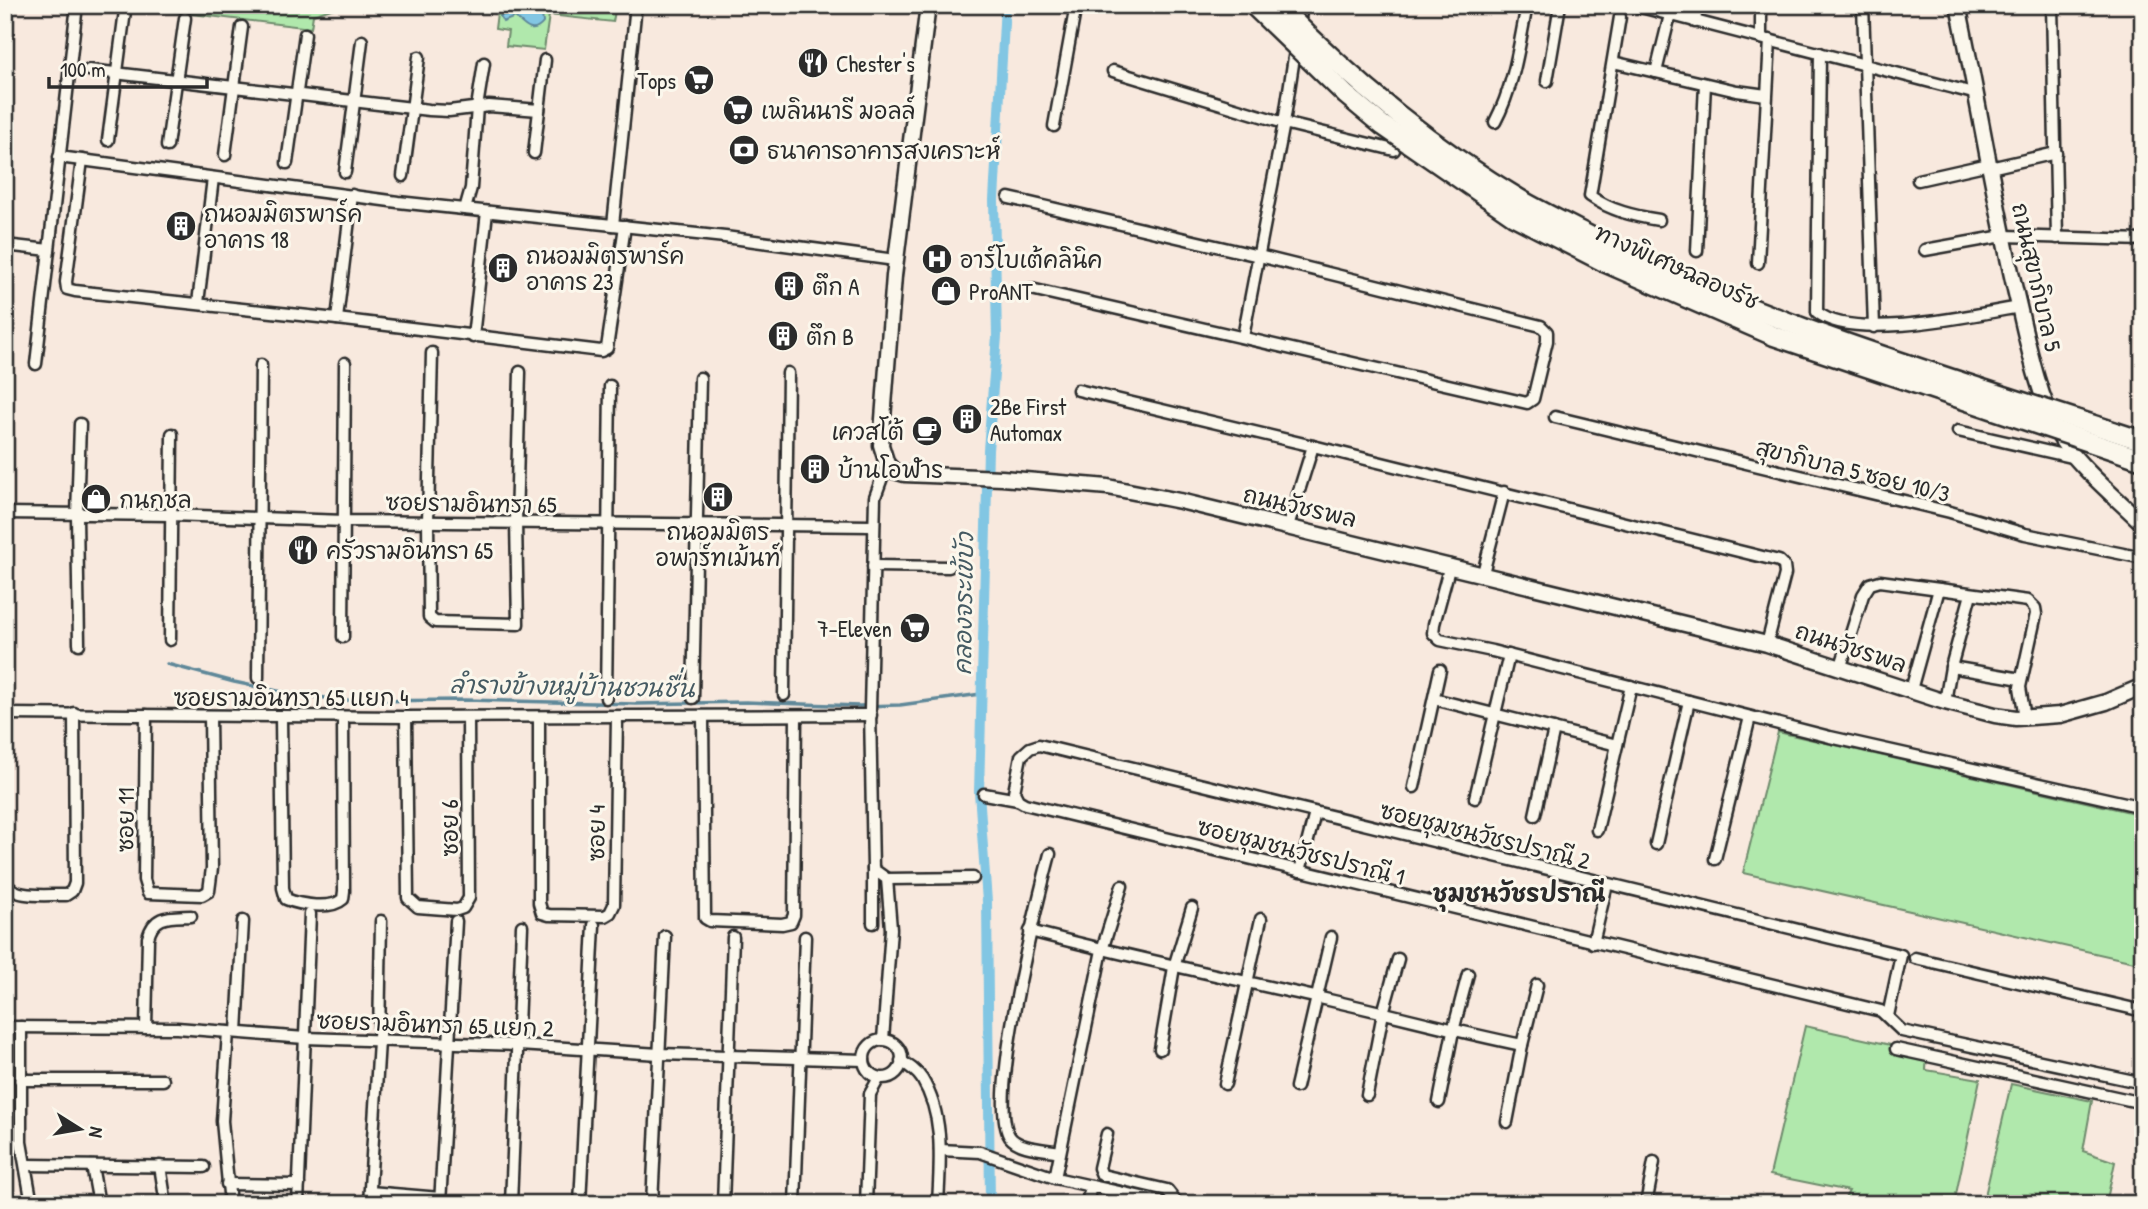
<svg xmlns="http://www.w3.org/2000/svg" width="2148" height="1209" font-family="'Patrick Hand','Playpen Sans Thai',sans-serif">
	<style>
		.green { fill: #b0e8ac; stroke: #6e8a6c; stroke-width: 2 }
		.water { fill: #82c6e3; stroke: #5f8899; stroke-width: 2 }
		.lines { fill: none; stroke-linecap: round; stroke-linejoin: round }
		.stream { stroke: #5f8899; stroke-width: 3.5 }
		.canal { stroke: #82c6e3; stroke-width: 10 }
		.street-casing { stroke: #2b2b2b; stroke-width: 15 }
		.secondary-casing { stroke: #2b2b2b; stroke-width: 19 }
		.street { stroke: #fbf7ec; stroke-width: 10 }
		.secondary { stroke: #fbf7ec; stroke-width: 14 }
		.highway-bridge-casing { stroke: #2b2b2b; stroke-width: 23; stroke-linecap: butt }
		.highway-bridge { stroke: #fbf7ec; stroke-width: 18 }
		.labels { text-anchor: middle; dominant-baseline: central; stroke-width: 6; stroke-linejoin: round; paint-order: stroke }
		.poi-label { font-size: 23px; fill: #2b2b2b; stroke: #fbf7ec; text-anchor: start }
		.street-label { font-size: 23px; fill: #2b2b2b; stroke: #fbf7ec }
		.water-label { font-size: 24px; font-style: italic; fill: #455a62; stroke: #fbf7ec }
		.neighbourhood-label { font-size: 24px; font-weight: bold; fill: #2b2b2b; stroke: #fbf7ec }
	</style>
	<rect width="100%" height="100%" fill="#f8e9de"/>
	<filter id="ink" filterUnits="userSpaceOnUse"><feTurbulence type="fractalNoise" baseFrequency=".0143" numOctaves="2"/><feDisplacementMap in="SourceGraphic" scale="14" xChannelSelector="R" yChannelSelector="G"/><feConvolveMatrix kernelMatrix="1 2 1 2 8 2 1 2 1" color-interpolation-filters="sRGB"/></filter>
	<g filter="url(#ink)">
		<!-- green -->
		<g class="green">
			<polygon points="116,5 343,5 313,15 311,28"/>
			<polygon points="498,5 616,5 613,22 549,15 544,50 506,46 508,31 495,29"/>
			<polygon points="1778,732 2143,815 2143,964 1743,873"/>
			<polygon points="1805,1026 1927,1053 1926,1070 1980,1079 1954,1204 1842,1204 1849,1191 1770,1175"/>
			<polygon points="2011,1084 2092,1101 2083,1151 2115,1162 2106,1204 1983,1204"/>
		</g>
		<!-- water -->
		<path class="water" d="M510 5H521L525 13 538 10 542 13 543 23C532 37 523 24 515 17L503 22 500 16 509 13Z"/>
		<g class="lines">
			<!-- stream -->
			<polyline class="stream" points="167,664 234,682 297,695 356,701 465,700 636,704 746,702 859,706 900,705 981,694"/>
			<!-- canal -->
			<polyline class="canal" points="990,1204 987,902 979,792 988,450 997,336 994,200 1005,5"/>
			<!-- street casing -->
			<g class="street-casing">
				<g id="street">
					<polyline points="1633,5 1977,94"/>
					<polyline points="1761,5 1761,38"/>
					<polyline points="1863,5 1874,327"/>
					<polyline points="2052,5 2057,238"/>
					<path d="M1620 17 1590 196C1611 211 1634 216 1659 220"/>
					<polyline points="1695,22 1697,5"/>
					<polyline points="1299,25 1302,5"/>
					<path d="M1820 53 1817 312C1851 342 1975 315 2019 307"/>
					<polyline points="1613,62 1737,91 1766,95"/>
					<polyline points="89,70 429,110 449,111 489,106 539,110"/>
					<polyline points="1113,71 1284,123 1296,44"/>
					<polyline points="1656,72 1670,15"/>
					<polyline points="1547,81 1560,5"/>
					<path d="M1495 122C1514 86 1519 46 1527 5"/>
					<polyline points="1054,126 1076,5"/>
					<polyline points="108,140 125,11"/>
					<polyline points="167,146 185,18"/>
					<polyline points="534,153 545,60"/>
					<polyline points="225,155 242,27"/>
					<polyline points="59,157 398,202 725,237 895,260"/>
					<polyline points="82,160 66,282 67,289 75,291 337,319 601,351 607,348 625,226"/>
					<polyline points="287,163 305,34"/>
					<polyline points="1990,168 2056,153"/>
					<polyline points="345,172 362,41"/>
					<polyline points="403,176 419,57"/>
					<polyline points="1918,180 1989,164"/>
					<polyline points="1009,198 1259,256 1541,326 1547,332 1547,341 1533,399 1527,403 1031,289"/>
					<polyline points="465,209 471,188 477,107 484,63"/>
					<polyline points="613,225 636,5"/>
					<polyline points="5,245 49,250"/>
					<polyline points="1925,250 2003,236 2143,240"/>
					<polyline points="1697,251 1705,84"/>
					<polyline points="1758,263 1770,40"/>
					<polyline points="198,303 213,178"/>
					<polyline points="337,319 352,195"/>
					<polyline points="473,337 487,212"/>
					<polyline points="1243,337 1284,123 1394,150"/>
					<polyline points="432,353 428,521 429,617 435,622 518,624 516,522 520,372"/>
					<polyline points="36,364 77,5"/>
					<polyline points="1078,390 1313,446 1288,526"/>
					<polyline points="1555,417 1950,512 2025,534 2143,558"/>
					<polyline points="1958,431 2076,458"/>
					<polyline points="1313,446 1779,561 1784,566 1785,574 1767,644"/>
					<polyline points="5,513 170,515 345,521 873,526"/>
					<polyline points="1450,565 1434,624 1433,633 1440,640 1492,651 1830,737 2143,807"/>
					<polyline points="873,566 949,567"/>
					<polyline points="1483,573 1504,492"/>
					<polyline points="343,637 345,363"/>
					<polyline points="170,640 172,434"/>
					<polyline points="79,644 77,516 80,424"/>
					<polyline points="1841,666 1863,595 1870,584 1880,581 2028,601 2035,608 2036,614 2020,687 2025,718"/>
					<polyline points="1951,667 2021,679"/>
					<polyline points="258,678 261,365"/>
					<polyline points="1911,690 1939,589"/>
					<polyline points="784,695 788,373"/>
					<polyline points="606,698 610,386"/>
					<polyline points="693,698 700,378"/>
					<polyline points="1434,699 1617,745"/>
					<polyline points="1945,702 1951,667 1971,594"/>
					<polyline points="5,714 406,717 871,715"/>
					<polyline points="146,715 144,880 148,893 202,895 209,891 212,868 210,716"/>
					<path d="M281 716 283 888 286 899C300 905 331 910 343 899L344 891 343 717"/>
					<polyline points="406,717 408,898 418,907 457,910 463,908 469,898 468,717"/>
					<polyline points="539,717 539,903 542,913 549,915 605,916 610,913 614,905 617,717"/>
					<polyline points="703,717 705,918 710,921 782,924 791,922 794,915 796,717"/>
					<polyline points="1414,787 1440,670"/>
					<polyline points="984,794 1018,800"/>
					<polyline points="1475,798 1509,655"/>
					<polyline points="1535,815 1554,729"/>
					<polyline points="1597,830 1631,686"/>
					<polyline points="1656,844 1689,701"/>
					<path d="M1050 854C1038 900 986 1102 1010 1137 1019 1149 1046 1149 1060 1152"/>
					<polyline points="1715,859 1750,717"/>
					<polyline points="1300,871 1315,813"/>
					<polyline points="887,879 973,878"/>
					<path d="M5 882C14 900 48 894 66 895L72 891 75 883 74 713"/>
					<polyline points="873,923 873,869"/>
					<path d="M1030 931C1125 956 1220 976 1315 997 1385 1012 1453 1031 1522 1045"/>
					<polyline points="1593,943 1607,884"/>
					<polyline points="1915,958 2143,1011"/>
					<polyline points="1888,1016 1901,955 1039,745 1030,748 1021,756 1014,792 1018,800 1025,804 1881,1011 1902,1031 2143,1083"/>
					<polyline points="5,1027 177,1028 305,1038 519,1045 659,1054 864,1060"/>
					<polyline points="21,1027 21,1142 32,1204"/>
					<path d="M146 1028 148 938C154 914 170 917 191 916"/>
					<polyline points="228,1032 222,1121 230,1204"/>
					<polyline points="237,1032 243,921"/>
					<polyline points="883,1040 891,929 887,879 873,869 870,710 875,497 887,464"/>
					<circle cx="883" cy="1059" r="19"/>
					<polyline points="1160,1049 1174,967 1192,908"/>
					<polyline points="1896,1049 2143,1103"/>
					<path d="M901 1061C909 1066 917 1071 922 1079 945 1117 940 1162 938 1204"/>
					<polyline points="20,1080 163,1080"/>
					<polyline points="1225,1084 1261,919"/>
					<polyline points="1296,1087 1331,937"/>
					<polyline points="1367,1095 1383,1013 1398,959"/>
					<polyline points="1439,1102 1453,1031 1468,974"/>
					<polyline points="1507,1122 1522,1045 1537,985"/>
					<polyline points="1107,1134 1099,1168 1102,1175 1167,1190 1178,1204"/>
					<polyline points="940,1150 980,1152 1055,1178 1159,1201 1162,1204"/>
					<polyline points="26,1165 204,1167"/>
					<polyline points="92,1166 99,1204"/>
					<polyline points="160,1166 166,1204"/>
					<polyline points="1055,1178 1102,950 1122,886"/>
					<polyline points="227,1184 299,1185"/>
					<polyline points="370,1192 440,1198"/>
					<polyline points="298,1204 310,914"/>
					<polyline points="369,1204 379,1041 381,921"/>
					<polyline points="440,1204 456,921"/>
					<polyline points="511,1204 522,926"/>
					<polyline points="580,1204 594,925"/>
					<polyline points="652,1204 665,936"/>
					<polyline points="723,1204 733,937"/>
					<polyline points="795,1204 805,937"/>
					<polyline points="866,1204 870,1094 879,1078"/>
					<polyline points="1087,1204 1091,1186"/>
					<polyline points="1646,1204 1654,1162"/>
				</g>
			</g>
			<!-- secondary casing -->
			<g class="secondary-casing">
				<g id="secondary">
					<polyline points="928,5 894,276 881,445 887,464 894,471 904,474 1002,478 1108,487 1180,501 1767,644 1945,702 1995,715 2016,718 2060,715 2106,702 2143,686"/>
					<path d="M1958 5C1979 103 1994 201 2017 298 2028 344 2037 392 2059 435 2072 461 2121 502 2143 524"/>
				</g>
			</g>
			<!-- street -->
			<use href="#street" class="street"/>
			<!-- secondary -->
			<use href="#secondary" class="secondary"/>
			<!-- highway-bridge casing -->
			<g class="highway-bridge-casing">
				<g id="highway-bridge">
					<polyline points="1253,5 1346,95 1382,125 1514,216 1606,263 1774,336 2143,460"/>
					<path d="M1278 5C1350 79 1432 147 1521 200 1541 212 1562 221 1582 232 1760 324 1953 378 2143 441"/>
				</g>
			</g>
			<!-- highway-bridge -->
			<use href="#highway-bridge" class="highway-bridge"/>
		</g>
	</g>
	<!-- icons -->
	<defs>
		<g id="restaurant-disc" transform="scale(1.575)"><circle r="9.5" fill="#2b2b2b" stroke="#fbf7ec"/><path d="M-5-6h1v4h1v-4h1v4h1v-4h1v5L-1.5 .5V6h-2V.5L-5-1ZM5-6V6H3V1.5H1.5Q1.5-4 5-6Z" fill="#fff"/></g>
		<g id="supermarket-disc" transform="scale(1.575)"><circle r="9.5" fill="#2b2b2b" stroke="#fbf7ec"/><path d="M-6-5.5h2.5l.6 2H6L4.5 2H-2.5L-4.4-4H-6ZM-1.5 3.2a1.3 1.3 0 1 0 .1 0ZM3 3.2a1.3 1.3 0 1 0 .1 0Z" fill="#fff"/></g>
		<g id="bank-disc" transform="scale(1.575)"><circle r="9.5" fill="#2b2b2b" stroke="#fbf7ec"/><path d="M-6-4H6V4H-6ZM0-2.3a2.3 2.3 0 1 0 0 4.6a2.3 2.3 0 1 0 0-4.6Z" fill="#fff"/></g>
		<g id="building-disc" transform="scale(1.575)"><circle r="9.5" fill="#2b2b2b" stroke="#fbf7ec"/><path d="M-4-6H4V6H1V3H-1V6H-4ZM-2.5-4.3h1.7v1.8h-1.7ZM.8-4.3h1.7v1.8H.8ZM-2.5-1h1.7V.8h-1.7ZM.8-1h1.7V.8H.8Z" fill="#fff"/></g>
		<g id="hospital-disc" transform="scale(1.575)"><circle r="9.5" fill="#2b2b2b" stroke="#fbf7ec"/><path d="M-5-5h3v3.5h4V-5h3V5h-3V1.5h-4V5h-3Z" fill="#fff"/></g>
		<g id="shop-disc" transform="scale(1.575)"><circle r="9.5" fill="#2b2b2b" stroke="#fbf7ec"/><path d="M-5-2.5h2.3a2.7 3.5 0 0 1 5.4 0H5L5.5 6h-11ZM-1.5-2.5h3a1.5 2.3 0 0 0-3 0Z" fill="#fff"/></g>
		<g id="cafe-disc" transform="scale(1.575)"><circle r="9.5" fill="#2b2b2b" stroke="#fbf7ec"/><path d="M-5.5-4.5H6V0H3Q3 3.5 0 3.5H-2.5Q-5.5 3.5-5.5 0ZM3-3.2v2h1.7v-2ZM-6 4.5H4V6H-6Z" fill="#fff"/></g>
	</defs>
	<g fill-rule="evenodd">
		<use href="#restaurant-disc" x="813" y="63"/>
		<use href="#supermarket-disc" x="699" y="80"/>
		<use href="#supermarket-disc" x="738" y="110"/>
		<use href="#bank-disc" x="744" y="150"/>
		<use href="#building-disc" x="181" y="226"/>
		<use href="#hospital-disc" x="937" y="259"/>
		<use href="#building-disc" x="503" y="268"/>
		<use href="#building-disc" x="789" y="286"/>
		<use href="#shop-disc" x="946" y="291"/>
		<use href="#building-disc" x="783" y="336"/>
		<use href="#building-disc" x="967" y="419"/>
		<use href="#cafe-disc" x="927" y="431"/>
		<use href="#building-disc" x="815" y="469"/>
		<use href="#building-disc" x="718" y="497"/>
		<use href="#shop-disc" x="96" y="499"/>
		<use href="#restaurant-disc" x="303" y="550"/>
		<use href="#supermarket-disc" x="915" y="628"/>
	</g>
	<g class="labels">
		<!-- poi labels -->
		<g class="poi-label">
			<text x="836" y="63">Chester's</text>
			<text x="676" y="80" text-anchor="end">Tops</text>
			<text x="761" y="110">เพลินนารี มอลล์</text>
			<text x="767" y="150">ธนาคารอาคารสงเคราะห์</text>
			<text x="204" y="213">ถนอมมิตรพาร์ค<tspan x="204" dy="26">อาคาร 18</tspan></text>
			<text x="526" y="255">ถนอมมิตรพาร์ค<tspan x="526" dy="26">อาคาร 23</tspan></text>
			<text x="960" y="259">อาร์โบเต้คลินิค</text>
			<text x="812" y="286">ตึก A</text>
			<text x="969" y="291">ProANT</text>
			<text x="806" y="336">ตึก B</text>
			<text x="990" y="406">2Be First<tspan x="990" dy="26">Automax</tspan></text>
			<text x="904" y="431" text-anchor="end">เควสโต้</text>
			<text x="838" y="469">บ้านโอฬาร</text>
			<text x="119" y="499">กนกชล</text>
			<text x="718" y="531" text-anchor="middle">ถนอมมิตร<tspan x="718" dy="26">อพาร์ทเม้นท์</tspan></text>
			<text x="326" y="550">ครัวรามอินทรา 65</text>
			<text x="892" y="628" text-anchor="end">7-Eleven</text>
		</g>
		<!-- street labels -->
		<g class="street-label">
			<text transform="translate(1677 266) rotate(24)">ทางพิเศษฉลองรัช</text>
			<text transform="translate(2037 277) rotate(77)">ถนนสุขาภิบาล 5</text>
			<text transform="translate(1853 470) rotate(14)">สุขาภิบาล 5 ซอย 10/3</text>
			<text transform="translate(471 503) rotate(1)">ซอยรามอินทรา 65</text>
			<text transform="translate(1300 506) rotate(13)">ถนนวัชรพล</text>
			<text transform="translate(1851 647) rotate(18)">ถนนวัชรพล</text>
			<text x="291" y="697">ซอยรามอินทรา 65 แยก 4</text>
			<text transform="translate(125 820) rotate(-89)">ซอย 11</text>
			<text transform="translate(449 828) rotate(-90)">ซอย 6</text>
			<text transform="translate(596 833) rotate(-89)">ซอย 4</text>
			<text transform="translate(1485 835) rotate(14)">ซอยชุมชนวัชรปราณี 2</text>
			<text transform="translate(1301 851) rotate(14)">ซอยชุมชนวัชรปราณี 1</text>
			<text transform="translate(435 1024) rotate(2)">ซอยรามอินทรา 65 แยก 2</text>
		</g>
		<!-- water labels -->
		<g class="water-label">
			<text transform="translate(963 604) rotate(-89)">คลองจระเข้บัว</text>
			<text transform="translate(572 686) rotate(1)">ลำรางข้างหมู่บ้านชวนชื่น</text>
		</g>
		<!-- neighbourhood labels -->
		<g class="neighbourhood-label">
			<text x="1519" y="893">ชุมชนวัชรปราณี</text>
		</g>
	</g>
	<!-- margin -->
	<rect width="2148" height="1209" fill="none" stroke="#fbf7ec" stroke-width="28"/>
	<rect x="14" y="14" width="2120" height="1181" fill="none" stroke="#2b2b2b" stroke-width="2.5" filter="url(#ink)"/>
	<!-- north arrow -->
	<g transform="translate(80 1129) rotate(101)" stroke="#fbf7ec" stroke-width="5" paint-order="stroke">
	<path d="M0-5L12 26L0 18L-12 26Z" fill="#2b2b2b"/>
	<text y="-10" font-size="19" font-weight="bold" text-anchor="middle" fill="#2b2b2b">N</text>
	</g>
	<!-- scale -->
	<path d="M49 77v10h158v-10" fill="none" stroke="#2b2b2b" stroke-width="3.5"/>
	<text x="60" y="77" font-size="21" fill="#2b2b2b" stroke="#fbf7ec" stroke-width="5" paint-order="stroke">100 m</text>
</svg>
